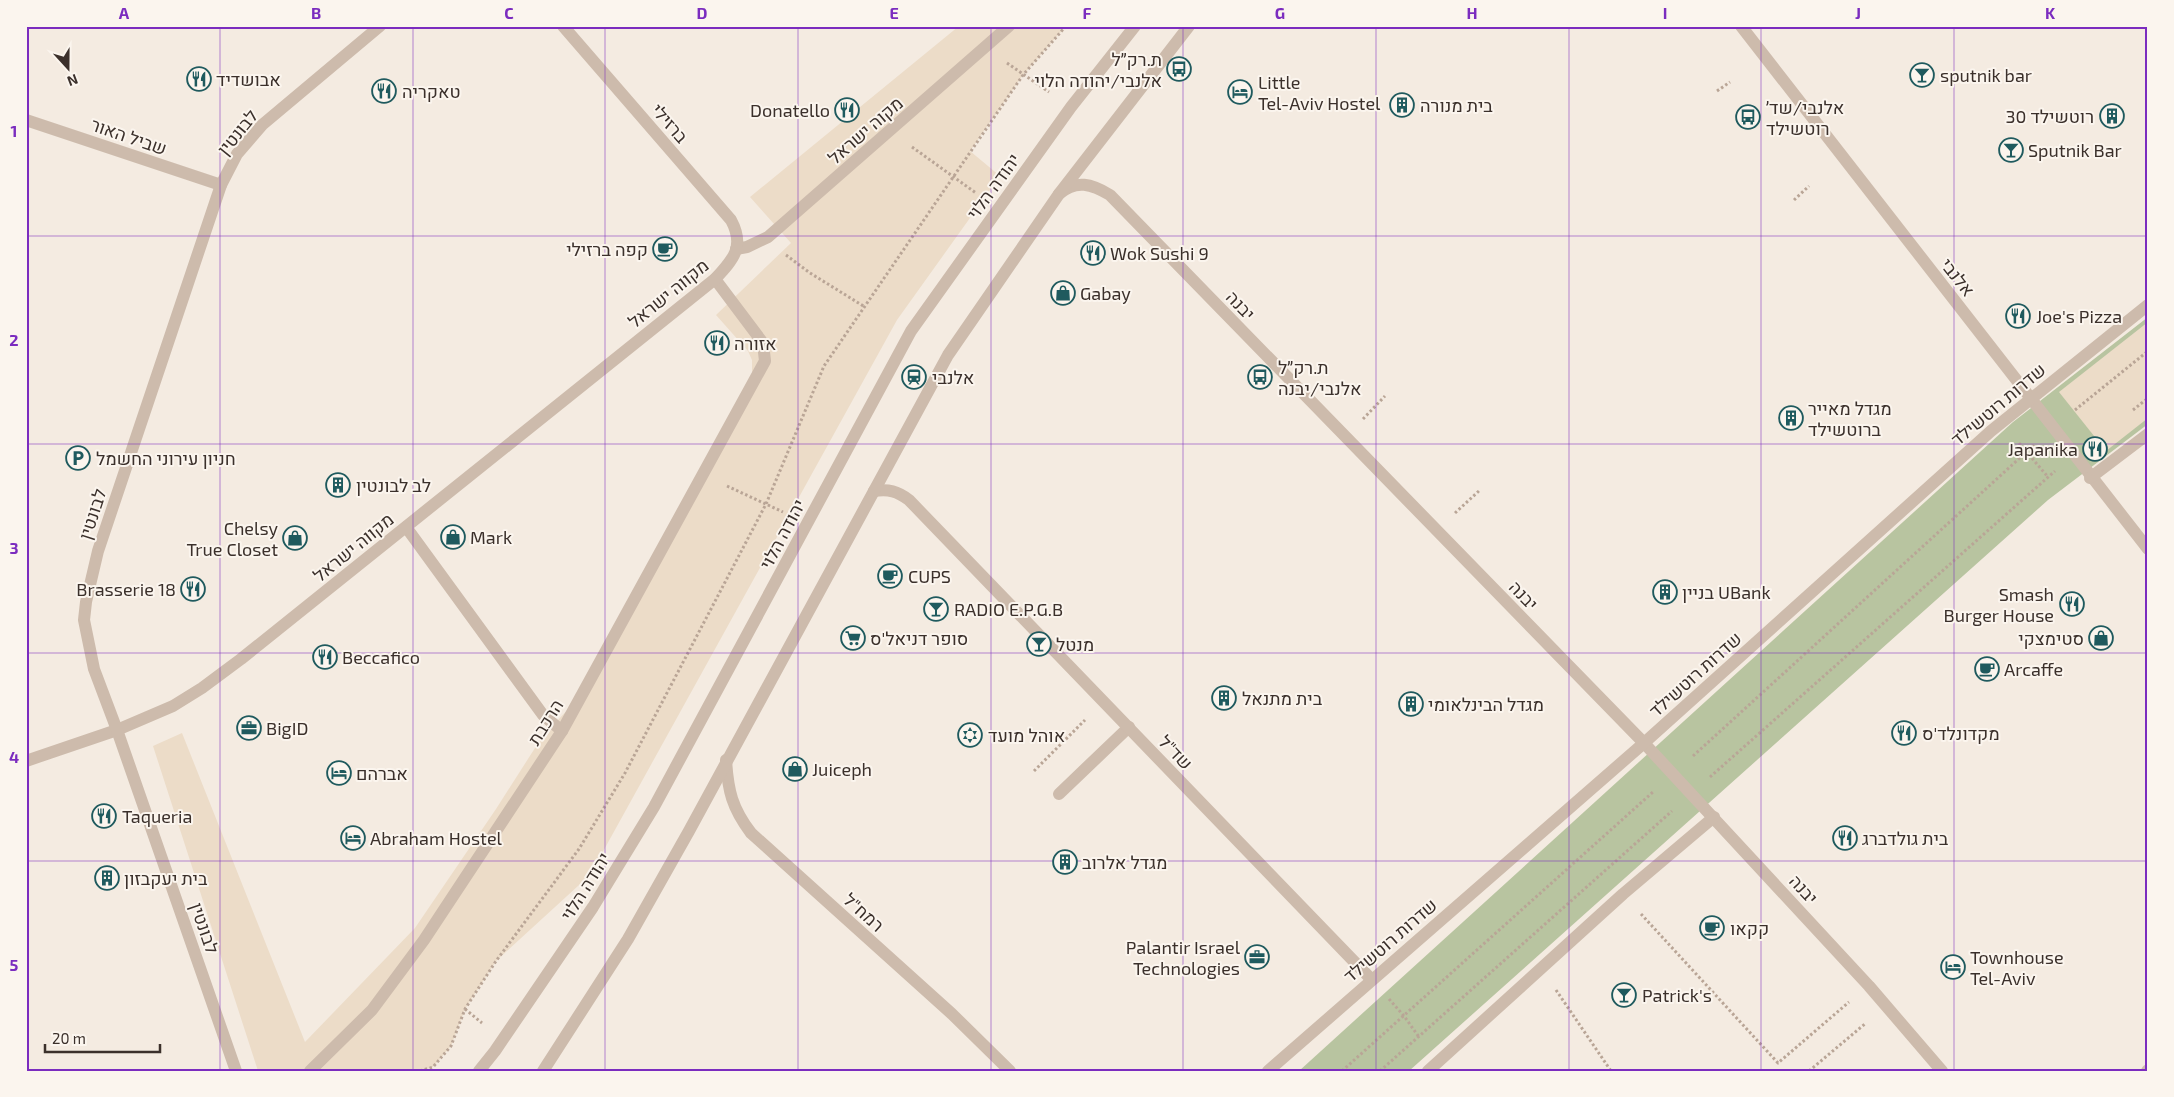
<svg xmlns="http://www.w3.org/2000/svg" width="2174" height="1097" font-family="'Exo 2',Heebo,sans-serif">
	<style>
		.green { fill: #b8c4a0 }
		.plaza { fill: #ecdcc8 }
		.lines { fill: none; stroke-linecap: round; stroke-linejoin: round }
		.path { stroke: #b9a596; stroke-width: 3; stroke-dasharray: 2.5 2.5; stroke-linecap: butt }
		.service { stroke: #cdbbac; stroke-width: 12 }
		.pedestrian { stroke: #cdbbac; stroke-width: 12 }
		.minor { stroke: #cdbbac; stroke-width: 12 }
		.tertiary { stroke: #cdbbac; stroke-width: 12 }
		.grid { fill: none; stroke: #7b2cbf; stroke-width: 1; stroke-opacity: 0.55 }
		.labels { text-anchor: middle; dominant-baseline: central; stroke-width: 4; stroke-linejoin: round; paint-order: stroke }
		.poi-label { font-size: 18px; fill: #3b302b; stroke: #fbf5ee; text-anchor: start }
		.street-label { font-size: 18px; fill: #3b302b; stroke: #fbf5ee }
		.neatline { fill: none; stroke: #7b2cbf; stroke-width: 2 }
		.grid-label { font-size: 16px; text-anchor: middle; font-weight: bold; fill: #7b2cbf }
	</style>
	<rect width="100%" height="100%" fill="#f4ebe1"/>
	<!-- green -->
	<polygon class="green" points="2148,317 2148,424 2048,500 1409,1071 1299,1071 2013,422"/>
	<!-- plaza -->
	<g class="plaza">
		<polygon points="959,26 1066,26 1023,75 970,151 1000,176 897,320 590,875 496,961 465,1009 451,1046 433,1067 420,1071 258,1071 153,746 182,733 305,1042 415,928 496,809 542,737 573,704 752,378 752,360 748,351 716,315 791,243 750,197"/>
		<polygon points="2148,322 2148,418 2106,451 2059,392"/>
	</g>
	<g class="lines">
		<!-- path -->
		<g class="path">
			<polyline points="1007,63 1049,92"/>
			<polyline points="1717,91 1730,82"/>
			<polyline points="912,147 976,193"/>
			<polyline points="1794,200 1809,186"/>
			<polyline points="786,255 810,273 865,307"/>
			<polyline points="2075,410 2148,351"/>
			<polyline points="2133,410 2148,398"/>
			<polyline points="1363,419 1385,396"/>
			<polyline points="2019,443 2048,477"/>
			<polyline points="727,486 783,512"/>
			<polyline points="1455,513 1480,490"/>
			<polyline points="1693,756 2034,445"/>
			<polyline points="1034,771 1085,720"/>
			<polyline points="1710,777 2055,471"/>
			<polyline points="1641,914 1778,1063 1849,1002"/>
			<polyline points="1556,990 1611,1071"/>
			<polyline points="1389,999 1404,1016 1419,1037"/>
			<polyline points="465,1009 482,1023"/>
			<polyline points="420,1071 433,1067 451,1046 465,1009 496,961 579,849 625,773 766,504 824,366 1023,75 1066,26"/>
			<polyline points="1342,1071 1653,792"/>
			<polyline points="1380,1071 1672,811"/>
			<polyline points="1809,1071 1866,1023"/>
		</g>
		<!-- service -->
		<g class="service">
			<polyline points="406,527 543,715 562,731"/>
			<polyline points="1059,794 1129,727"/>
		</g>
		<!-- pedestrian -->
		<g class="pedestrian">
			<polyline points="1741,26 2148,549"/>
			<polyline points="736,249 747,247 768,237 1009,26"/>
			<polyline points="310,1071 372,1010 424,940 562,731 765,361 763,343 715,279"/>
		</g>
		<!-- minor -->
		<g class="minor">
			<polyline points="26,120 221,185"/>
			<path d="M1059 194C1076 179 1092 184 1110 195L1644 743 1869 986 1942 1071"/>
			<path d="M874 491C889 489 897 491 909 500L1371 979"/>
			<path d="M726 760C728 791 732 808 751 833L952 1014 1010 1071"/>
			<path d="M26 761 117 730 173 706 202 688 241 659 715 279C734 259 745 246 731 220L563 26"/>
			<polyline points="236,1071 117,730 94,669 84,620 86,602 98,551 183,298 221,185 237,154 262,125 380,26"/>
			<polyline points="2147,1071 2148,1070"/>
		</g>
		<!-- tertiary -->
		<g class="tertiary">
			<polyline points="2090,478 2148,434"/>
			<polyline points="479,1071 495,1051 593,907 654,807 911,331 1071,107 1135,26"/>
			<polyline points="543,1071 628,939 689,831 948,355 1059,194 1189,26"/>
			<polyline points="1268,1071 1644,743 1991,431 2148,305"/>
			<polyline points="1428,1071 1623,894 1714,817"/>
		</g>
	</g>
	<!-- grid -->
	<path class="grid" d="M220 26V1071M413 26V1071M605 26V1071M798 26V1071M991 26V1071M1183 26V1071M1376 26V1071M1569 26V1071M1761 26V1071M1954 26V1071M26 236H2148M26 444H2148M26 653H2148M26 861H2148"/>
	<!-- icons -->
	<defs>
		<g id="bus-ring" transform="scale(1.25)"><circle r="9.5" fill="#fbf5ee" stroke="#1f5a5e" stroke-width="1.5"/><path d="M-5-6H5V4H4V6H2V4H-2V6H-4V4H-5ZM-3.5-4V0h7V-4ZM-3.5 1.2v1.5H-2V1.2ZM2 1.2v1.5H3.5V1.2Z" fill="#1f5a5e"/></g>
		<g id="bar-ring" transform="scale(1.25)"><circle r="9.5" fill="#fbf5ee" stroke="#1f5a5e" stroke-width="1.5"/><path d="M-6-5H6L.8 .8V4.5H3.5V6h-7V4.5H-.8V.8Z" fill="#1f5a5e"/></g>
		<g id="restaurant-ring" transform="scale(1.25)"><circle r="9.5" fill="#fbf5ee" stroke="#1f5a5e" stroke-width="1.5"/><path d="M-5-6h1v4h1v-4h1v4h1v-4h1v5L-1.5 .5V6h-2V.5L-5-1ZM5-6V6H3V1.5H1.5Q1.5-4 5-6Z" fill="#1f5a5e"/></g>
		<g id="hotel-ring" transform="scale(1.25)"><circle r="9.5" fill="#fbf5ee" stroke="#1f5a5e" stroke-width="1.5"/><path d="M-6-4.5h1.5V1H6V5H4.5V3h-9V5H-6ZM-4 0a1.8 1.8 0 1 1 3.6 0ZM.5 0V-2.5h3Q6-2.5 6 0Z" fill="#1f5a5e"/></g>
		<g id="building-ring" transform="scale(1.25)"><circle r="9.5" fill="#fbf5ee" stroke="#1f5a5e" stroke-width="1.5"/><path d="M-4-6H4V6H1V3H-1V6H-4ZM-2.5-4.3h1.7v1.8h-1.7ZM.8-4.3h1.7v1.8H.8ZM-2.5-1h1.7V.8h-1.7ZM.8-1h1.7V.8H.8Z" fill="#1f5a5e"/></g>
		<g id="cafe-ring" transform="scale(1.25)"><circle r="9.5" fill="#fbf5ee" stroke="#1f5a5e" stroke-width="1.5"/><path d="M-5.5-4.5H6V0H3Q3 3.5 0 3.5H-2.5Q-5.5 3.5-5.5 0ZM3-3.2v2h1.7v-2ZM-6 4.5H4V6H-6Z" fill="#1f5a5e"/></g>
		<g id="shop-ring" transform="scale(1.25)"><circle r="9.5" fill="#fbf5ee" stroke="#1f5a5e" stroke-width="1.5"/><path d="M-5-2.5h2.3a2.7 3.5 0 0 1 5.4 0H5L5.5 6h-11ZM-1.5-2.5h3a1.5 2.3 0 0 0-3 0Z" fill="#1f5a5e"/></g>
		<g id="station-ring" transform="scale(1.25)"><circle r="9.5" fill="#fbf5ee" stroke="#1f5a5e" stroke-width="1.5"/><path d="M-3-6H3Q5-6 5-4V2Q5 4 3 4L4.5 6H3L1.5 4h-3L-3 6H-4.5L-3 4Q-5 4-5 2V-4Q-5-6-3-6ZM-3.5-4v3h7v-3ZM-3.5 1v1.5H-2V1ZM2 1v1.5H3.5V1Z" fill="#1f5a5e"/></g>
		<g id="parking-ring" transform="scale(1.25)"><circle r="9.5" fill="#fbf5ee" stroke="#1f5a5e" stroke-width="1.5"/><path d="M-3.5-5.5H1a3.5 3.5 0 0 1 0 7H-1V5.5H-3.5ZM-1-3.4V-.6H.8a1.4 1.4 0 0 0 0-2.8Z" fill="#1f5a5e"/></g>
		<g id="supermarket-ring" transform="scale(1.25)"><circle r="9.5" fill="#fbf5ee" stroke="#1f5a5e" stroke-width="1.5"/><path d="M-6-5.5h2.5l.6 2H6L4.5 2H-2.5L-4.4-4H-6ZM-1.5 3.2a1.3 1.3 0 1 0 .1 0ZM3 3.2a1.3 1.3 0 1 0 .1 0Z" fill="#1f5a5e"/></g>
		<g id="office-ring" transform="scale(1.25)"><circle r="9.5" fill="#fbf5ee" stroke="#1f5a5e" stroke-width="1.5"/><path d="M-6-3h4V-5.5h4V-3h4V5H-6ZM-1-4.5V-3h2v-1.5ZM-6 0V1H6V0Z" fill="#1f5a5e"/></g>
		<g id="synagogue-ring" transform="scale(1.25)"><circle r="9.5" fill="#fbf5ee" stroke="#1f5a5e" stroke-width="1.5"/><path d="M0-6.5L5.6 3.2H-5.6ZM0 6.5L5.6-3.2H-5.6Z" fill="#1f5a5e"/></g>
	</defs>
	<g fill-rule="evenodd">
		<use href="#bus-ring" x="1179" y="69"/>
		<use href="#bar-ring" x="1922" y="75"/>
		<use href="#restaurant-ring" x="199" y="79"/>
		<use href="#restaurant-ring" x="384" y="91"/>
		<use href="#hotel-ring" x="1240" y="92"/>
		<use href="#building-ring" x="1402" y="105"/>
		<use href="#restaurant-ring" x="847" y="110"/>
		<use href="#building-ring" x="2112" y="116"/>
		<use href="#bus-ring" x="1748" y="117"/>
		<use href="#bar-ring" x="2011" y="150"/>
		<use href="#cafe-ring" x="665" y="249"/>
		<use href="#restaurant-ring" x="1093" y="253"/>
		<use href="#shop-ring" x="1063" y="293"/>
		<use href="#restaurant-ring" x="2018" y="316"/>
		<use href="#restaurant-ring" x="717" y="343"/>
		<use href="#station-ring" x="914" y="377"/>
		<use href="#bus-ring" x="1260" y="377"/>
		<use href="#building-ring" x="1791" y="418"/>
		<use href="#restaurant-ring" x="2095" y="449"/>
		<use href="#parking-ring" x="78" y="458"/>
		<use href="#building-ring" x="338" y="485"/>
		<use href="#shop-ring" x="453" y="537"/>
		<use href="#shop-ring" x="295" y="538"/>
		<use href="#cafe-ring" x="890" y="576"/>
		<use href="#restaurant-ring" x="193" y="589"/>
		<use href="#building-ring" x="1665" y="592"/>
		<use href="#restaurant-ring" x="2072" y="604"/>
		<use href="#bar-ring" x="936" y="609"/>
		<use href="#supermarket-ring" x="853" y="638"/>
		<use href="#shop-ring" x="2101" y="638"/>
		<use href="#bar-ring" x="1039" y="644"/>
		<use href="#restaurant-ring" x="325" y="657"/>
		<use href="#cafe-ring" x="1987" y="669"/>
		<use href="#building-ring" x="1224" y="698"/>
		<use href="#building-ring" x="1411" y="704"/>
		<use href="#office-ring" x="249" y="728"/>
		<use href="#restaurant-ring" x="1904" y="733"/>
		<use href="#synagogue-ring" x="970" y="735"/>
		<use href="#shop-ring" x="795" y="769"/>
		<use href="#hotel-ring" x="339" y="773"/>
		<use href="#restaurant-ring" x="104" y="816"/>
		<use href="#hotel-ring" x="353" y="838"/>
		<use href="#restaurant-ring" x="1845" y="838"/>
		<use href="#building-ring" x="1065" y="862"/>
		<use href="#building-ring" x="107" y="878"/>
		<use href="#cafe-ring" x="1712" y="928"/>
		<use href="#office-ring" x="1257" y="957"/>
		<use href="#hotel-ring" x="1953" y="967"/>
		<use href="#bar-ring" x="1624" y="995"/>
	</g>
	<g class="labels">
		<!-- poi labels -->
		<g class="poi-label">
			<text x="1162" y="59" text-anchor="end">ת.רק״ל<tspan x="1162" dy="21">אלנבי/יהודה הלוי</tspan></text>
			<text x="1940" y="75">sputnik bar</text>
			<text x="216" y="79">אבושדיד</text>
			<text x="1258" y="82">Little<tspan x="1258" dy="21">Tel-Aviv Hostel</tspan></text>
			<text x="402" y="91">טאקריה</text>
			<text x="1420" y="105">בית מנורה</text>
			<text x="1766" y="107">אלנבי/שד׳<tspan x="1766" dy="21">רוטשילד</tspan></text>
			<text x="830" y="110" text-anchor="end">Donatello</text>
			<text x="2094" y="116" text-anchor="end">רוטשילד 30</text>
			<text x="2028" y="150">Sputnik Bar</text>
			<text x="648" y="249" text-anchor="end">קפה ברזילי</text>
			<text x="1110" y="253">Wok Sushi 9</text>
			<text x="1080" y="293">Gabay</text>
			<text x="2036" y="316">Joe's Pizza</text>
			<text x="734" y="343">אזורה</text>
			<text x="1278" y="367">ת.רק״ל<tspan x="1278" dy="21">אלנבי/יבנה</tspan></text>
			<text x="932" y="377">אלנבי</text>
			<text x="1808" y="408">מגדל מאייר<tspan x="1808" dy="21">ברוטשילד</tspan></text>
			<text x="2078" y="449" text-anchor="end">Japanika</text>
			<text x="96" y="458">חניון עירוני החשמל</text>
			<text x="356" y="485">לב לבונטין</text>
			<text x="278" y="528" text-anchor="end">Chelsy<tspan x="278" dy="21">True Closet</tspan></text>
			<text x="470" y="537">Mark</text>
			<text x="908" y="576">CUPS</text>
			<text x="176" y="589" text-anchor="end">Brasserie 18</text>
			<text x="1682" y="592">בניין UBank</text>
			<text x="2054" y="594" text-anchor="end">Smash<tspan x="2054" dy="21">Burger House</tspan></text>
			<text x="954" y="609">RADIO E.P.G.B</text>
			<text x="870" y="638">סופר דניאל'ס</text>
			<text x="2084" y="638" text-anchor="end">סטימצקי</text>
			<text x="1056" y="644">מנטל</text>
			<text x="342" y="657">Beccafico</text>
			<text x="2004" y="669">Arcaffe</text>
			<text x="1242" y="698">בית מתנאל</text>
			<text x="1428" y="704">מגדל הבינלאומי</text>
			<text x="266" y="728">BigID</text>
			<text x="1922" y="733">מקדונלד'ס</text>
			<text x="988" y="735">אוהל מועד</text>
			<text x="812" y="769">Juiceph</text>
			<text x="356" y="773">אברהם</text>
			<text x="122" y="816">Taqueria</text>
			<text x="370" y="838">Abraham Hostel</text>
			<text x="1862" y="838">בית גולדברג</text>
			<text x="1082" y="862">מגדל אלרוב</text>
			<text x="124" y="878">בית יעקבזון</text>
			<text x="1730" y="928">קקאו</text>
			<text x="1240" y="947" text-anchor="end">Palantir Israel<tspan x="1240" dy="21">Technologies</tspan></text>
			<text x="1970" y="957">Townhouse<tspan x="1970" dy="21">Tel-Aviv</tspan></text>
			<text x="1642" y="995">Patrick's</text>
		</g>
		<!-- street labels -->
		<g class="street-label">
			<text transform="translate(670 123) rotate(49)">ברזילי</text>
			<text transform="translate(865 130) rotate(-41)">מקוה ישראל</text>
			<text transform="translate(237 132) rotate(-51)">לבונטין</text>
			<text transform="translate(129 136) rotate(19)">שביל האור</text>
			<text transform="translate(993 186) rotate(-54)">יהודה הלוי</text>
			<text transform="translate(1958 277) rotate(52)">אלנבי</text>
			<text transform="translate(668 293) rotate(-39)">מקווה ישראל</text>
			<text transform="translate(1241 305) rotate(46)">יבנה</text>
			<text transform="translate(1998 404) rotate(-40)">שדרות רוטשילד</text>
			<text transform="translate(92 514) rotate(-72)">לבונטין</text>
			<text transform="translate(782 534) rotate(-62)">יהודה הלוי</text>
			<text transform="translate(353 547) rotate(-39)">מקווה ישראל</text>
			<text transform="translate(1524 595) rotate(46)">יבנה</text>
			<text transform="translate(1695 674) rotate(-42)">שדרות רוטשילד</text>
			<text transform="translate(545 722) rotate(-58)">הרכבת</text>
			<text transform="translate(1176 752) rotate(46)">שד"ל</text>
			<text transform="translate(585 886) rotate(-58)">יהודה הלוי</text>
			<text transform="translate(1804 889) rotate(47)">יבנה</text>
			<text transform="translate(864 912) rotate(42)">רמח"ל</text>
			<text transform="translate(205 928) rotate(71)">לבונטין</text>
			<text transform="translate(1390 940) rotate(-41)">שדרות רוטשילד</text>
		</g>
	</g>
	<!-- border -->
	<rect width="2174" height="1097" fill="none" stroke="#fbf5ee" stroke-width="55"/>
	<!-- north arrow -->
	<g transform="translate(68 68) rotate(159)" stroke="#fbf5ee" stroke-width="4" paint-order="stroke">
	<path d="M0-4L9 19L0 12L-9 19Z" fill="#3b302b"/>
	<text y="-8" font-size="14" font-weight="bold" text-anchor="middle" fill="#3b302b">N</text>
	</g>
	<!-- scale -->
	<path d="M45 1044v8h115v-8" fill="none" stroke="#3b302b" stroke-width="2.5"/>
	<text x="52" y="1044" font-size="15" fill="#3b302b" stroke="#fbf5ee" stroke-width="4" paint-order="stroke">20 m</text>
	<rect x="28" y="28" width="2118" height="1042" class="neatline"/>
	<g class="grid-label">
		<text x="124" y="19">A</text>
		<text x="316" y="19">B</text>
		<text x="509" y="19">C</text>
		<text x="702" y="19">D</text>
		<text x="894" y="19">E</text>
		<text x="1087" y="19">F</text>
		<text x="1280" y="19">G</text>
		<text x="1472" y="19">H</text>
		<text x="1665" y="19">I</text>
		<text x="1858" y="19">J</text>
		<text x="2050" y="19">K</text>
		<text x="14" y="137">1</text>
		<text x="14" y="346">2</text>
		<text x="14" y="554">3</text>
		<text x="14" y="763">4</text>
		<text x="14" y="971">5</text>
	</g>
</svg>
